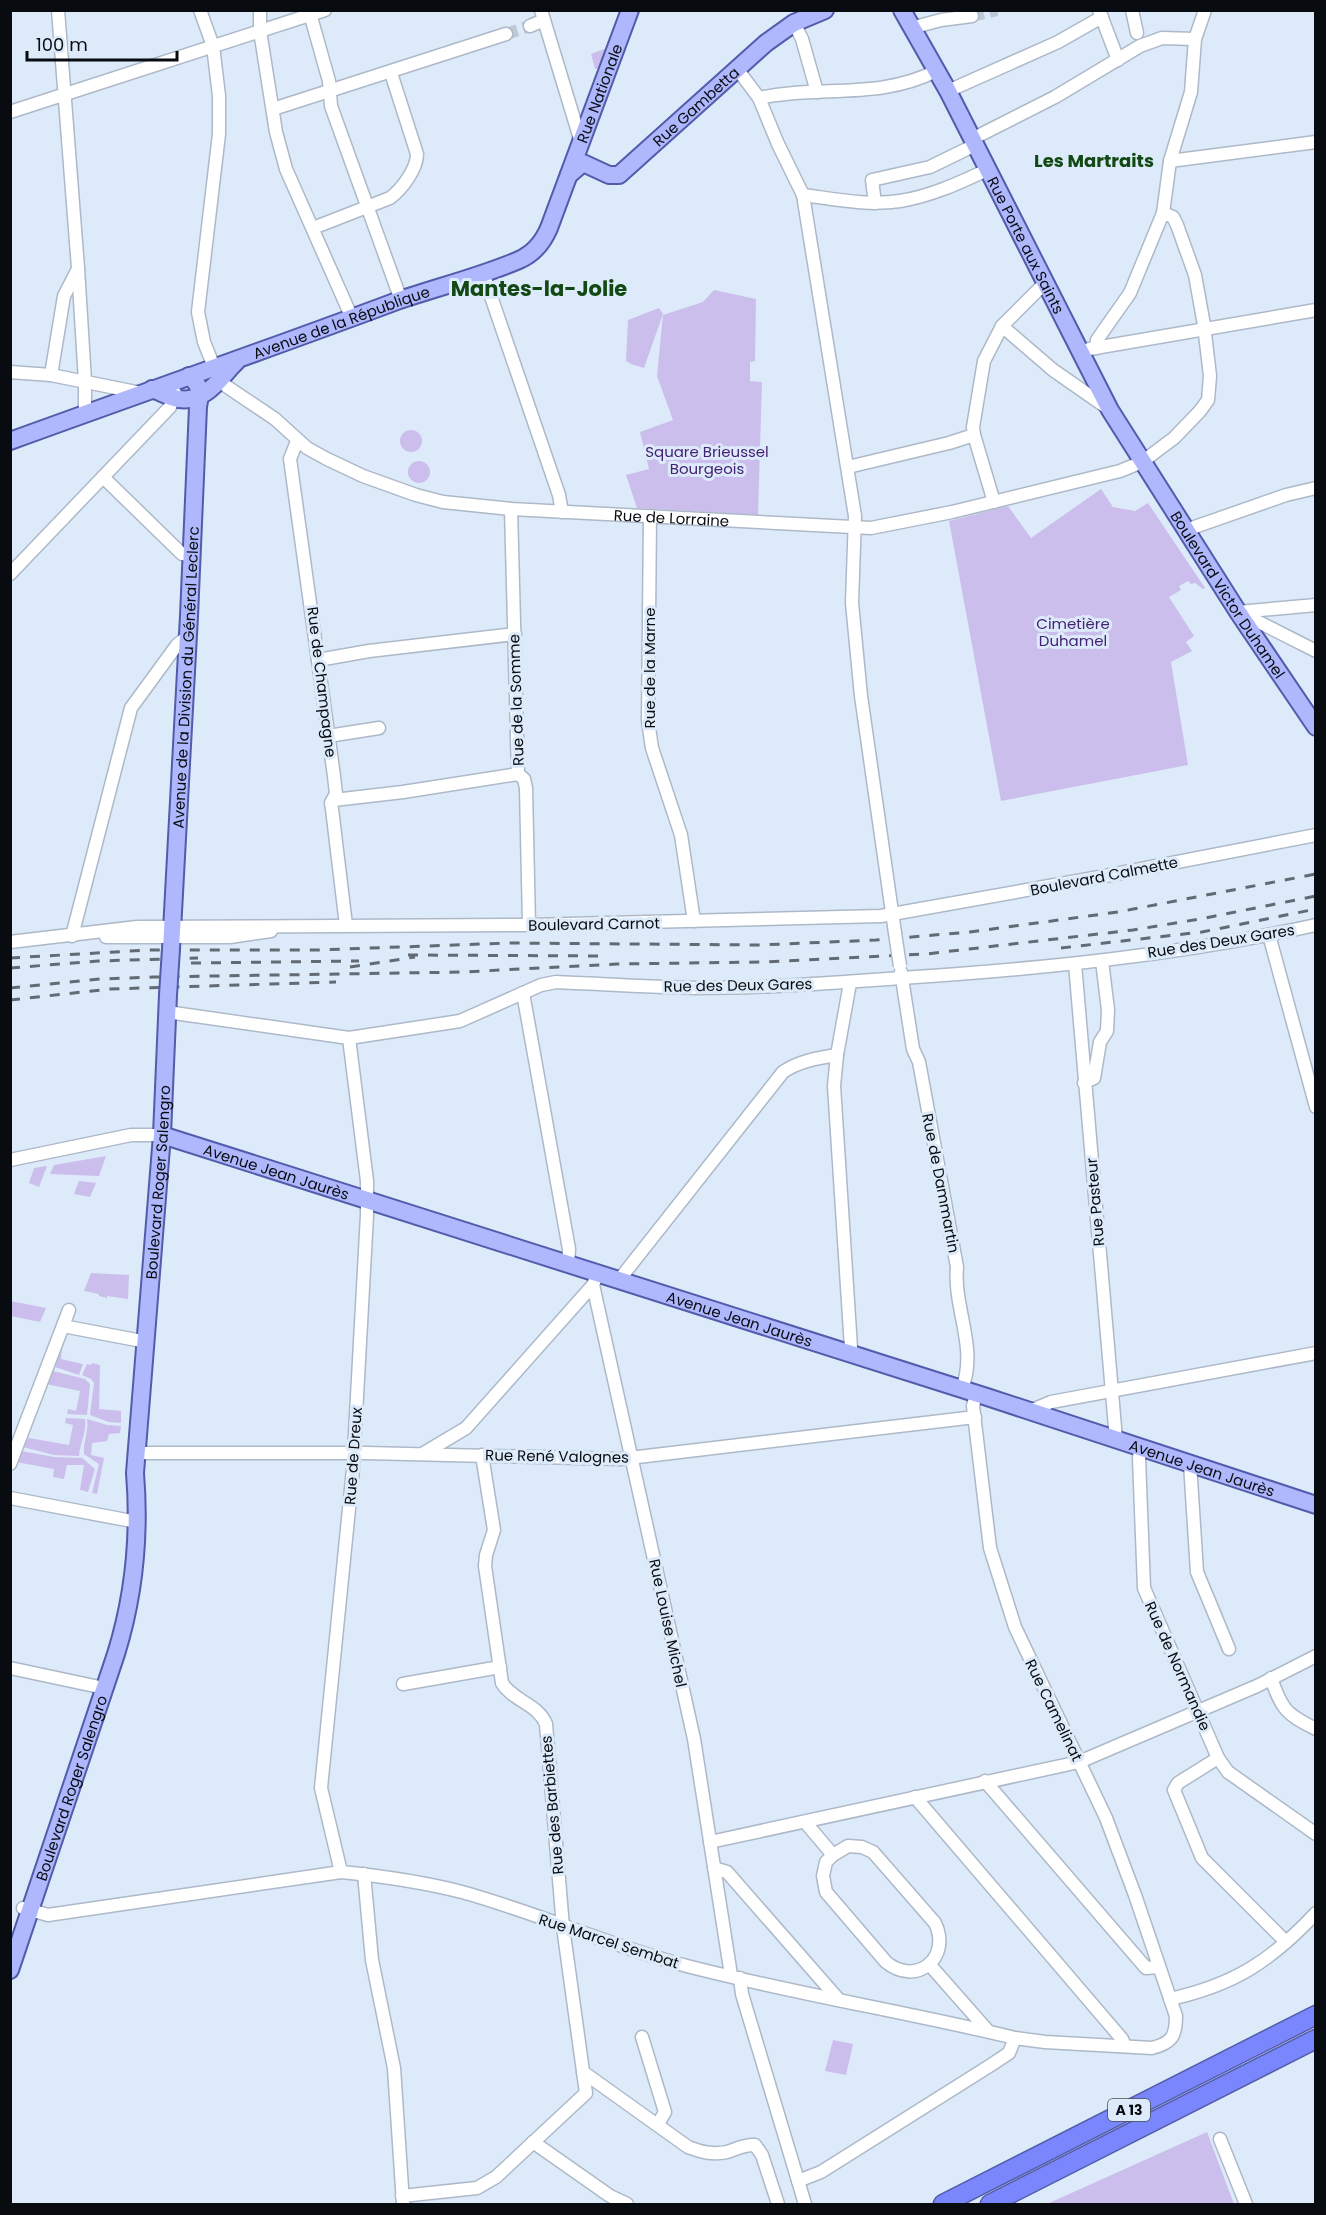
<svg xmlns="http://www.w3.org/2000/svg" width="1326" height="2215" font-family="Poppins,sans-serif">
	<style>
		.green { fill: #cbbeec }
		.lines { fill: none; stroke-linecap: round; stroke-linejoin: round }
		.minor-tunnel { stroke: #bdc9d6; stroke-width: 12; stroke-dasharray: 12 6; stroke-linecap: butt }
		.minor-casing { stroke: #adb9c8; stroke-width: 15 }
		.major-casing { stroke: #525caa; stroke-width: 20 }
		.highway-casing { stroke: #525caa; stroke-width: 21 }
		.minor { stroke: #fff; stroke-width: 12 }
		.major { stroke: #afb7fd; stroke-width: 16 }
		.highway { stroke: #7a87fc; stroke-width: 18 }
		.rail { stroke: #626a73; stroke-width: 3; stroke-dasharray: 10 10; stroke-linecap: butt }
		.minor-bridge-casing { stroke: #adb9c8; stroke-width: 15; stroke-linecap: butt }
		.major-bridge-casing { stroke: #525caa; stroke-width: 20; stroke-linecap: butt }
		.minor-bridge { stroke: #fff; stroke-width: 12 }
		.major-bridge { stroke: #afb7fd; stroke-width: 16 }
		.labels { text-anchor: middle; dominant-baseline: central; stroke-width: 6; stroke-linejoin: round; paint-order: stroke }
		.shield { fill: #ddeaf9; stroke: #484f57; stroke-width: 1.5 }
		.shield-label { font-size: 14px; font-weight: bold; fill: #080c11 }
		.street-label { font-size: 15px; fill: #080c11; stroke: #ddeaf9 }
		.park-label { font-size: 15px; fill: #442274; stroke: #ddeaf9 }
		.quarter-label { font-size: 18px; font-weight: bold; fill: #114813; stroke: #ddeaf9 }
		.district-label { font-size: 21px; font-weight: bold; fill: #114813; stroke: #ddeaf9 }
	</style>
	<rect width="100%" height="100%" fill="#ddeaf9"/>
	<!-- green -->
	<g class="green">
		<polygon points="607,48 600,68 595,69 591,54"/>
		<polygon points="714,290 756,299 755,361 750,362 750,381 762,382 758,515 637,508 626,475 649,469 640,432 673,420 657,376 663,315 703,302"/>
		<polygon points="659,308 663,314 644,368 631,364 626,361 628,320"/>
		<circle cx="411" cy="441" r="11"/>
		<circle cx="419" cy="472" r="11"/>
		<polygon points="1101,489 1113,507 1135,511 1148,503 1205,588 1203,589 1195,583 1191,584 1188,581 1179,586 1181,590 1169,597 1194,636 1186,642 1192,651 1171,662 1188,765 1001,801 949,521 1008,506 1031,538"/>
		<polygon points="106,1156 99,1176 50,1174 54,1165"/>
		<polygon points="47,1166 39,1187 29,1183 34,1168"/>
		<polygon points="79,1181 96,1183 90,1197 74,1194"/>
		<polygon points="91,1273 129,1275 128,1299 107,1296 107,1298 99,1296 99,1294 84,1291"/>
		<polygon points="10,1301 46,1308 40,1322 11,1316"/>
		<polygon points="60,1349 62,1349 61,1359 83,1364 79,1375 55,1367"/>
		<polygon points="92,1363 100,1365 99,1409 121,1411 121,1423 109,1422 90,1415 94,1383 91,1379 82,1375 87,1364 91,1365"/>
		<polygon points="53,1371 85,1379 90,1384 87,1415 67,1414 68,1409 76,1411 80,1391 46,1384"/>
		<path d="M66 1418 85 1419C87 1431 80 1443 79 1456L54 1455 23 1447 29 1438 69 1445 73 1425 65 1423Z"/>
		<path d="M87 1419 107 1425 121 1426 120 1433 109 1434 107 1441 92 1443 91 1455 104 1458 97 1494 92 1493 99 1464 84 1454C83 1442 89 1432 87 1419Z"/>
		<polygon points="21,1451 54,1457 82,1458 95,1469 88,1492 80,1490 84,1465 67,1465 64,1479 53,1477 54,1469 16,1462"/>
		<polygon points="833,2040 853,2044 846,2075 825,2071"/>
		<polygon points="1207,2132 1234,2204 1047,2204"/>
	</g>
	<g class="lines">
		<!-- minor-tunnel -->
		<g class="minor-tunnel">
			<polyline points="972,16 997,10"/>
			<polyline points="506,34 530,26"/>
		</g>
		<!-- minor casing -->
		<g class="minor-casing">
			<g id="minor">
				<polyline points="58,10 78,268 85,381 85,413"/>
				<polyline points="200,10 213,46 219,96 219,134 198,312 204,342 214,367"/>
				<polyline points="260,10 260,31 276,132 286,169 352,318"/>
				<polyline points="309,10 329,81 331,106 401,300"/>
				<polyline points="541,10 581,142"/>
				<polyline points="1099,10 1118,60"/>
				<polyline points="1132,10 1137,33"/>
				<polyline points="794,23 802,39 817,92"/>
				<polyline points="530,26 544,20"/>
				<polyline points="911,28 941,20 972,16"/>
				<polyline points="738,70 759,98 778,144 803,195 855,516 852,603 861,696 895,933"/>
				<polyline points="948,91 1058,42 1102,17"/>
				<path d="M759 98C819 85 879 100 936 71"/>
				<polyline points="273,109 506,34"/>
				<polyline points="10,112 325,10"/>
				<polyline points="972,139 1055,97 1140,46 1162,38 1195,39"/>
				<polyline points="1170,161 1316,142"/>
				<path d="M803 195C835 199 868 206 900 201 931 196 959 183 987 170"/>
				<polyline points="875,203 872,180 930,167 975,145"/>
				<path d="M313 228 390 198C402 189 417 169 417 154L391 73"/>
				<polyline points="483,273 559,495 562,512"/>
				<polyline points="1002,326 1053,370 1109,409"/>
				<polyline points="1096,348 1097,340 1130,293 1163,213 1170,161 1191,92 1195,39 1205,10"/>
				<polyline points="1089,349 1316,310"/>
				<polyline points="10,372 51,375 141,393"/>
				<polyline points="51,375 64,296 78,269"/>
				<path id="s1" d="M221 380 226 386 275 419 307 448 327 459 363 476 416 495 443 502 511 509 871 528 952 512 1120 471 1142 462 1174 438 1200 411 1208 400 1210 376 1204 325 1195 275 1177 225 1173 217 1163 213"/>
				<polyline points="974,435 994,502"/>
				<polyline points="297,441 290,459 334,776 336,794 331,803 332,809 346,925"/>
				<polyline points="848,467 949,443 974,435 973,427 984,361 1002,326 1044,284"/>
				<polyline points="103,477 182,554 192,555"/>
				<polyline points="511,509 518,774 524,779 526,788 529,925"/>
				<polyline points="650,516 648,721 652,748 681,835 694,921"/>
				<polyline points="1186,530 1286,495 1316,488"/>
				<polyline points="10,574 170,407 175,393"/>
				<polyline points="1238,612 1316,605"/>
				<polyline points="1239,612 1316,651"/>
				<polyline points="318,660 369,651 515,634"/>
				<polyline points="328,736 379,728"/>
				<polyline points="334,800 403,792 518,774"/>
				<polyline points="1269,935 1316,1107"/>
				<polyline points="72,936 131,708 177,645 187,637"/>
				<polyline points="106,937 230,937 271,931"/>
				<polyline points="10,942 137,927 529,925 881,916 1105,876 1316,835"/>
				<polyline points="1075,964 1116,1439"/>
				<path d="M901 972 913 1049 919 1062 957 1267C953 1308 978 1347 962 1389"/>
				<polyline points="523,993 569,1249 568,1264"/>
				<path d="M167 1012 349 1038 460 1021 541 985 556 982C603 984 650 987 697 988 765 988 833 983 901 978 1040 969 1179 955 1316 925"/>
				<polyline points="1084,1083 1094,1078 1100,1042 1107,1031 1108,1010 1102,961"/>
				<polyline points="10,1160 131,1135 162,1135"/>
				<polyline points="598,1273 593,1285 694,1739 731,1975"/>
				<path d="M619 1280 783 1072C799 1061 818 1058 837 1055"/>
				<polyline points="63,1326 147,1342"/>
				<polyline points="850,1354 851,1348 834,1086 837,1055 850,983"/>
				<polyline points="1030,1411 1051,1402 1316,1353"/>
				<polyline points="1140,1447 1139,1458 1144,1588 1218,1758 1228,1772 1316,1834"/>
				<polyline points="137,1453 366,1453 621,1459 975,1417"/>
				<polyline points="424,1453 466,1428 593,1285"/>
				<polyline points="10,1464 69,1310"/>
				<polyline points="1190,1464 1197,1572 1229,1649"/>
				<polyline points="10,1498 137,1522"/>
				<polyline points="10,1668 104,1688"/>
				<path d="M1271 1678C1282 1710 1286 1714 1316 1729"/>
				<polyline points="403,1684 500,1667"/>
				<polyline points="1218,1758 1178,1783 1174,1790 1202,1858 1286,1942"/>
				<polyline points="985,1781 1146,1968 1159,1967"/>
				<polyline points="915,1797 1122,2039 1125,2046"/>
				<polyline points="805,1822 833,1855"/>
				<polyline points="710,1842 1079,1762 1257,1686 1316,1656"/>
				<path d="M848 1846 862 1847 873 1852 935 1923C952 1958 916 1987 886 1962L826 1892 823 1876 826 1862 833 1855Z"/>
				<polyline points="714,1868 727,1872 839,2000"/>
				<polyline points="341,1872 321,1788 353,1469 367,1215 367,1181 349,1038"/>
				<polyline points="364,1874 372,1960 394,2068 403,2203"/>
				<path d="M23 1908 48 1915 341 1872C381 1876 423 1882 462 1892 538 1913 610 1946 687 1966 795 1994 907 2012 1015 2038L1045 2042 1152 2048C1172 2043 1176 2036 1176 2016L1135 1895 1106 1818 1015 1627 990 1548 973 1406 976 1394"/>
				<polyline points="929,1964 988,2031"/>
				<polyline points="740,1978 742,1994 805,2204"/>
				<path d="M1170 1999C1234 1985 1271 1961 1316 1913"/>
				<polyline points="642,2037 665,2112 658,2124"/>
				<path d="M583 2072 688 2147C701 2152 712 2155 727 2152 737 2149 744 2144 755 2145L762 2155 778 2204"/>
				<polyline points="1220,2139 1246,2204"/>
				<polyline points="533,2142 610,2196 627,2204"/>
				<polyline points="798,2181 821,2172 991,2065 1009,2053 1015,2038"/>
				<path d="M402 2196 477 2188 496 2177 586 2093 563 1927 546 1724C538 1704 513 1701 502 1683L485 1566 486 1555 494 1530 482 1455"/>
			</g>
		</g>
		<!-- major casing -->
		<g class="major-casing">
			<g id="major">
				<path id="s2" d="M902 10 948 91 1110 410 1238 612 1316 727"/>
				<path id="s3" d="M569 175 583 163 609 175H619L766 43 794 23 825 10"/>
				<path d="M152 389C161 392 170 398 179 399 207 403 221 376 237 361"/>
				<path id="s4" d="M10 441C139 394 269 349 397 301 437 287 480 277 519 260 533 254 543 242 549 228L630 10"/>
				<path id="s5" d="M171 949 189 616 198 407C201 393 201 385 189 376"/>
				<path id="s6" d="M162 1135 987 1397 1316 1505"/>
				<path id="s7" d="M10 1970 116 1654C134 1596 140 1534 135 1473L162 1135 168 995"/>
			</g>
		</g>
		<!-- highway casing -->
		<g class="highway-casing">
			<g id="highway">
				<polyline points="943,2204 1316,2015"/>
				<polyline points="990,2204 1316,2039"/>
			</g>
		</g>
		<!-- minor -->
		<use href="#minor" class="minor"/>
		<!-- major -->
		<use href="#major" class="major"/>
		<!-- highway -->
		<use href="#highway" class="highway"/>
		<!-- rail -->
		<g class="rail">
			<polyline points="1061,948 1202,932 1316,909"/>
			<polyline points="408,955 606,956"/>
			<polyline points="10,958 149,950 317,950 510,943 760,945 876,940 970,932 1118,912 1316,874"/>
			<polyline points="191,963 359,961"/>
			<polyline points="350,967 415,957"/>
			<polyline points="10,968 98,961 198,958"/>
			<polyline points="10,988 100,979 153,977 463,972 617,964 762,962 926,954 1133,930 1200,919 1316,896"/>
			<polyline points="10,1000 110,989 336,982"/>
		</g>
		<!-- minor-bridge casing -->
		<g class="minor-bridge-casing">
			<polyline id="minor-bridge" points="895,933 900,966"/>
		</g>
		<!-- major-bridge casing -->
		<g class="major-bridge-casing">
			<polyline id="major-bridge" points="168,995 171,949"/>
		</g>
		<!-- minor-bridge -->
		<use href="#minor-bridge" class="minor-bridge"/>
		<!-- major-bridge -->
		<use href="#major-bridge" class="major-bridge"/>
	</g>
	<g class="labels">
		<!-- shield labels -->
		<rect class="shield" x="1108" y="2099" width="42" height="22" rx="4.5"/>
		<g class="shield-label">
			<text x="1129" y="2110">A 13</text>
		</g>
		<!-- street labels -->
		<g class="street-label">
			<text stroke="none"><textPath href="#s4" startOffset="729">Rue Nationale</textPath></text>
			<text stroke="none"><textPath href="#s3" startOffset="160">Rue Gambetta</textPath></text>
			<text stroke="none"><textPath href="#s2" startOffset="266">Rue Porte aux Saints</textPath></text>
			<text stroke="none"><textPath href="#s4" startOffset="352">Avenue de la République</textPath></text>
			<text stroke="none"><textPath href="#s1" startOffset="486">Rue de Lorraine</textPath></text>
			<text stroke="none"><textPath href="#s2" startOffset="670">Boulevard Victor Duhamel</textPath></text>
			<text transform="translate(649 668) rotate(-90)">Rue de la Marne</text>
			<text stroke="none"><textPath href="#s5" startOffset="272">Avenue de la Division du Général Leclerc</textPath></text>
			<text transform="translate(322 682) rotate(83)">Rue de Champagne</text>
			<text transform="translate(516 700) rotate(-92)">Rue de la Somme</text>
			<text transform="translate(1104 876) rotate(-11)">Boulevard Calmette</text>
			<text transform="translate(594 924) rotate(-1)">Boulevard Carnot</text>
			<text transform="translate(1221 941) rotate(-9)">Rue des Deux Gares</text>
			<text transform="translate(738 985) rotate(-1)">Rue des Deux Gares</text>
			<text stroke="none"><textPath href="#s6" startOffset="120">Avenue Jean Jaurès</textPath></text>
			<text stroke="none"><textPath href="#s7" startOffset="808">Boulevard Roger Salengro</textPath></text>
			<text transform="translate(941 1183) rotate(79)">Rue de Dammartin</text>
			<text transform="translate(1095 1202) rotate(-95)">Rue Pasteur</text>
			<text stroke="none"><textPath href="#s6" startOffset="606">Avenue Jean Jaurès</textPath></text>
			<text transform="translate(353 1456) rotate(-86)">Rue de Dreux</text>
			<text transform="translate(557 1456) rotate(1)">Rue René Valognes</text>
			<text stroke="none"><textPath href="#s6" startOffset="1092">Avenue Jean Jaurès</textPath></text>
			<text transform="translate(668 1623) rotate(78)">Rue Louise Michel</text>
			<text transform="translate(1178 1666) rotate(66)">Rue de Normandie</text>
			<text transform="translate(1054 1710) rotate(64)">Rue Camelinat</text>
			<text stroke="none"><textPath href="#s7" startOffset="192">Boulevard Roger Salengro</textPath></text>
			<text transform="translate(552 1805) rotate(-95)">Rue des Barbiettes</text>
			<text transform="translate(609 1941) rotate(18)">Rue Marcel Sembat</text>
		</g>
		<!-- park labels -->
		<g class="park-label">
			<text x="707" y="451">Square Brieussel<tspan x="707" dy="17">Bourgeois</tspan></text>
			<text x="1073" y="623">Cimetière<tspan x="1073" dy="17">Duhamel</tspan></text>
		</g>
		<!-- quarter labels -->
		<g class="quarter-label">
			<text x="1094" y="160">Les Martraits</text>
		</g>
		<!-- district labels -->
		<g class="district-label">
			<text x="539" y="288">Mantes-la-Jolie</text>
		</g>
	</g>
	<!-- border -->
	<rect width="1326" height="2215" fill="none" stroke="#080c11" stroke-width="24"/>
	<!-- scale -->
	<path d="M27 51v9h150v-9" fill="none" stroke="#080c11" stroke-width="3"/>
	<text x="36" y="51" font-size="18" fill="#080c11" stroke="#ddeaf9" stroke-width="4.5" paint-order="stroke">100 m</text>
</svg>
